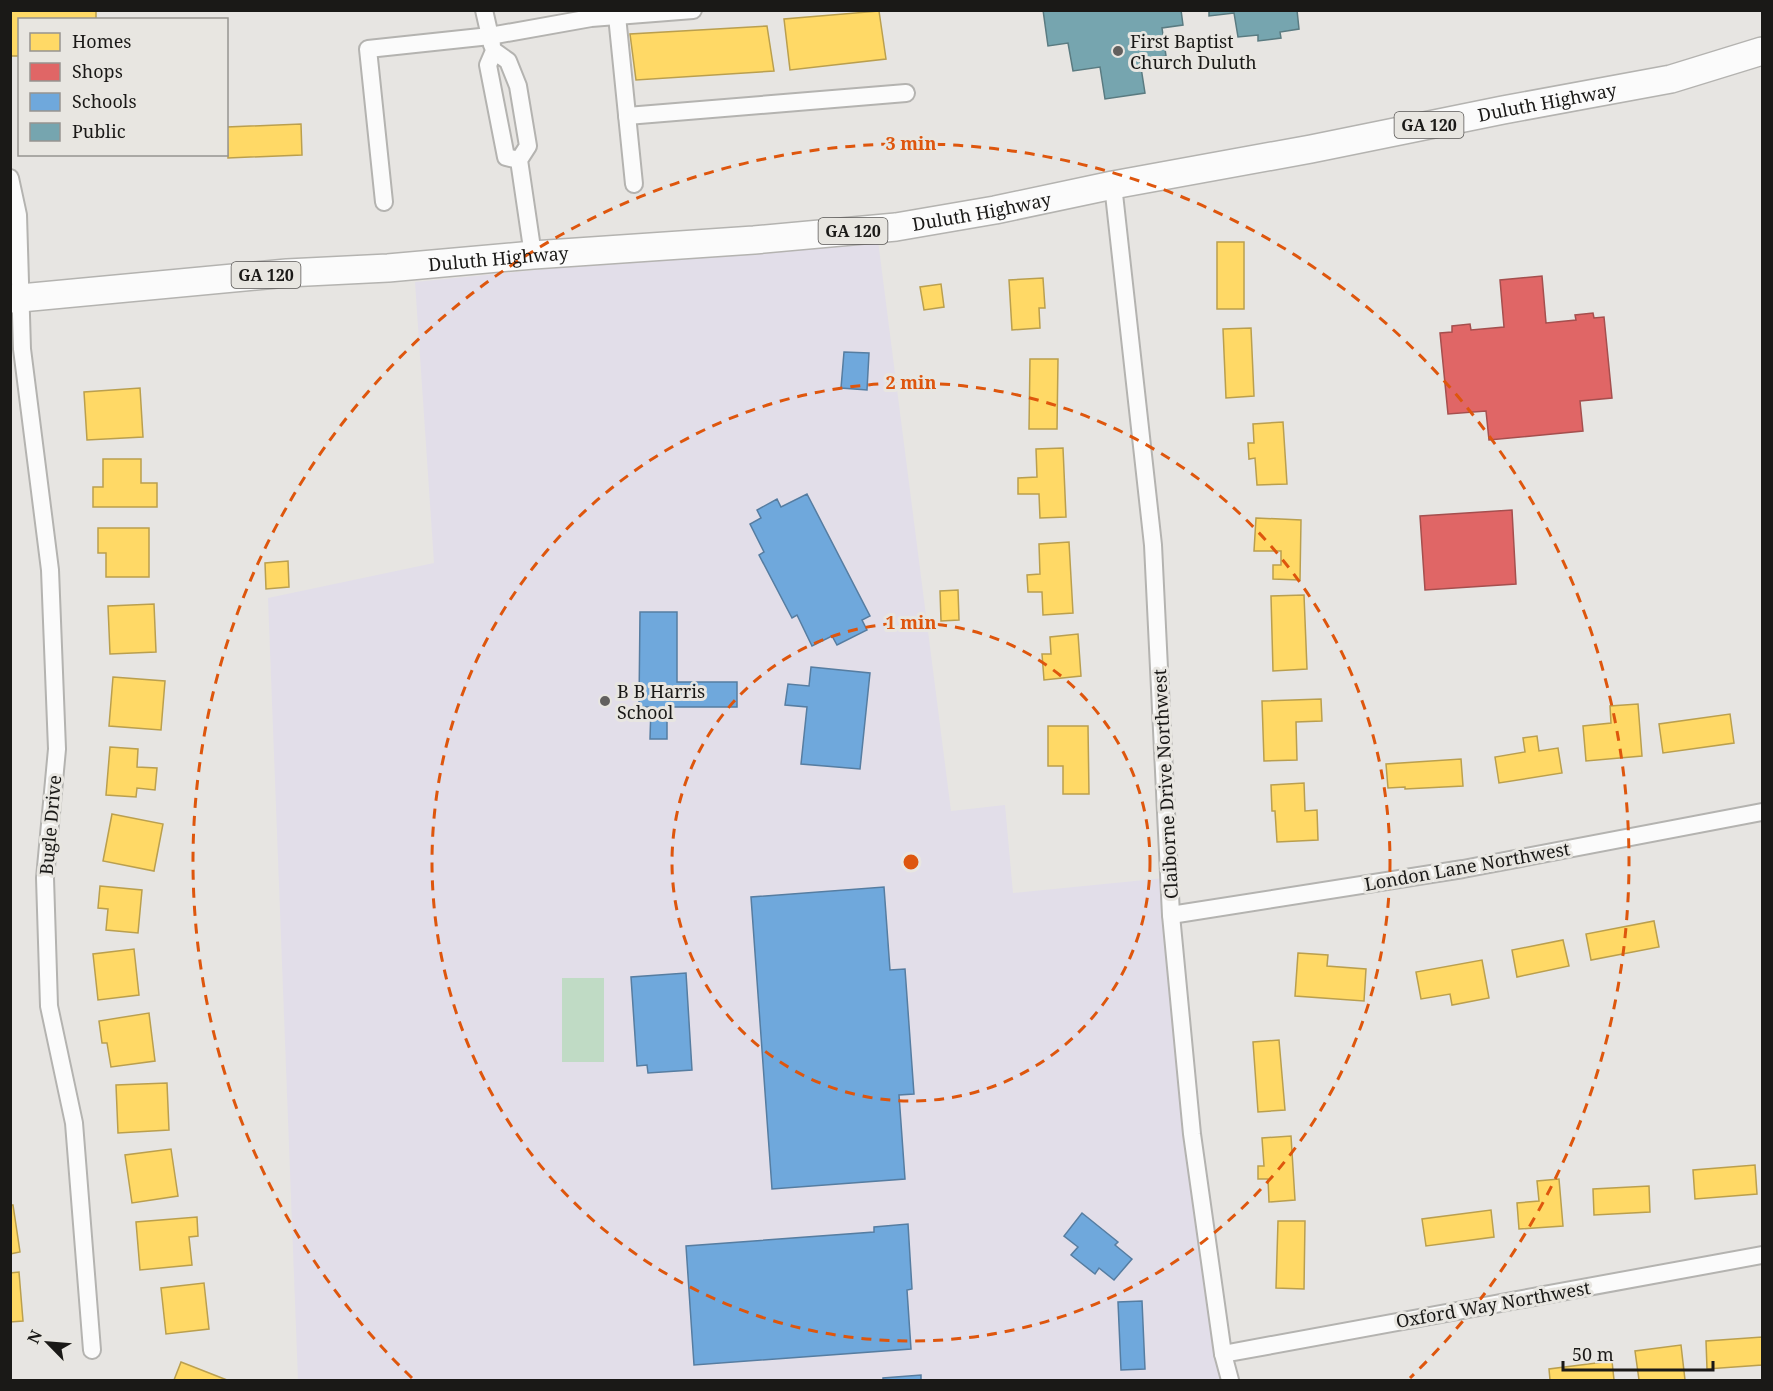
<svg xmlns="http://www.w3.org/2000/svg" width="1773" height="1391" font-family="'Noto Serif',serif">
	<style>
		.education { fill: #e2dee9 }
		.green { fill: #c0dbc5 }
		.homes { fill: #ffd966; stroke: #ba9f4e; stroke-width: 1.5 }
		.shops { fill: #e06666; stroke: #a54f4e; stroke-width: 1.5 }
		.schools { fill: #6fa8dc; stroke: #567da1; stroke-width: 1.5 }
		.public { fill: #76a5af; stroke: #5a7b81; stroke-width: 1.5 }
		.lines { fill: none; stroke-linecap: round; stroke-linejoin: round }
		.street-casing { stroke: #b4b3b0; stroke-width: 20 }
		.primary-casing { stroke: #b4b3b0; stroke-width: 30 }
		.street { stroke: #fbfbfb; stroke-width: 16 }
		.primary { stroke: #fbfbfb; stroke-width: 27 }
		.ring { fill: none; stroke: #de560d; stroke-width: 3; stroke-dasharray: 10 8 }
		.poi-dot { fill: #62605e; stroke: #e8e6e1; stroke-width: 2 }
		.labels { text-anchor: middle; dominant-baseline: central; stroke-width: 6; stroke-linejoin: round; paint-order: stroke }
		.shield { fill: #e8e6e1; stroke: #585654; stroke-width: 1.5 }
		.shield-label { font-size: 16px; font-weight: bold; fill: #1a1917 }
		.poi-label { font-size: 18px; fill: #1a1917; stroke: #e8e6e1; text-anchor: start }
		.street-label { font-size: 18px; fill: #1a1917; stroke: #e8e6e1 }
		.centre { fill: #de560d; stroke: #e8e6e1; stroke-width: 3 }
		.ring-label { font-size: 18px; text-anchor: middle; font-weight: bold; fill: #de560d; stroke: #e8e6e1; stroke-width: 6; stroke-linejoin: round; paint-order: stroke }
	</style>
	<rect width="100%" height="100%" fill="#e7e5e2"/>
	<!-- education -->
	<polygon class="education" points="876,225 951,811 1005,805 1013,893 1165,878 1228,1380 298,1380 268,598 434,563 415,282 637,260"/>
	<!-- green -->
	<rect class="green" x="562" y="978" width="42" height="84"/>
	<!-- homes -->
	<g class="homes">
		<polygon points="10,10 96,10 96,20 20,20 20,56 10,56"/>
		<polygon points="879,11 886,59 790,70 784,19"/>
		<polygon points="767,26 774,71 636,80 630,34"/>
		<polygon points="301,124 302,155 228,158 227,127"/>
		<rect x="1217" y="242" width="27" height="67"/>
		<polygon points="1043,278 1045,308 1039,308 1040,328 1012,330 1009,280"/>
		<polygon points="941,284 944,307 924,310 920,287"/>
		<polygon points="1251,328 1254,396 1226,398 1223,329"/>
		<polygon points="1030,359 1058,359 1057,429 1029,429"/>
		<polygon points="140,388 143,437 87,440 84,392"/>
		<polygon points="1283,422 1287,484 1257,485 1255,458 1249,459 1248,443 1254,443 1253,424"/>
		<polygon points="1063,448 1066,517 1040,518 1039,494 1018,494 1018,478 1037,477 1036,449"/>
		<polygon points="103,459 141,459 141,483 157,483 157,507 93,507 93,487 103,487"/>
		<polygon points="1256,518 1301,520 1300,580 1273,579 1273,565 1281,565 1281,551 1254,551"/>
		<polygon points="98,528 149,528 149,577 106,577 106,553 98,553"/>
		<polygon points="1069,542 1073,613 1043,615 1042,592 1028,592 1027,575 1040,574 1039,544"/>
		<polygon points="288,561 289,587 266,589 265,563"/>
		<polygon points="958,590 959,620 941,621 940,591"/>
		<polygon points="1304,595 1307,669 1273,671 1271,596"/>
		<polygon points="154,604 156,652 110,654 108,606"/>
		<polygon points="1078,634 1081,676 1044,680 1042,654 1051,654 1050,637"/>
		<polygon points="113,677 165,681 161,730 109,726"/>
		<polygon points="1321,699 1322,721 1296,722 1297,760 1264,761 1262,701"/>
		<polygon points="1638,704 1642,756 1586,761 1583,726 1611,723 1610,706"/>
		<polygon points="1730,714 1734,743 1663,753 1659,724"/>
		<polygon points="1048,726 1088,726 1089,794 1063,794 1063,766 1048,766"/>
		<polygon points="1537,736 1539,751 1558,748 1562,773 1499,783 1495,757 1525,752 1523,738"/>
		<polygon points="110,747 138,749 137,767 157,768 155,790 137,788 136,797 106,795"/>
		<polygon points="1461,759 1463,786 1405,789 1405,787 1388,788 1386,764"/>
		<polygon points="1304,783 1305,811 1317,810 1318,840 1277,842 1275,811 1272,811 1271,785"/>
		<polygon points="112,814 163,824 154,871 103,861"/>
		<polygon points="100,886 142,890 138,933 106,930 108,909 98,908"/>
		<polygon points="1654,921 1659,947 1591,960 1586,934"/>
		<polygon points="1563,940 1569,966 1517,977 1512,950"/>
		<polygon points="134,949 139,995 98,1000 93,954"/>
		<polygon points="1298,953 1328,955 1327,966 1366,969 1364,1001 1295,996"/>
		<polygon points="1482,960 1489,998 1452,1005 1450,994 1421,999 1416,972"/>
		<polygon points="149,1013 155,1061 111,1067 107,1043 102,1043 99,1021"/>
		<polygon points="1279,1040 1285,1110 1258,1112 1253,1042"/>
		<polygon points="167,1083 169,1130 118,1133 116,1085"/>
		<polygon points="1291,1136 1295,1200 1269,1202 1268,1179 1258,1179 1258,1166 1264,1166 1262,1138"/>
		<polygon points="171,1149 178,1196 132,1203 125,1155"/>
		<polygon points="1755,1165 1757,1194 1695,1199 1693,1170"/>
		<polygon points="1559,1179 1563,1226 1519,1229 1517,1203 1539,1201 1537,1181"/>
		<polygon points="1649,1186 1650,1212 1594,1215 1593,1189"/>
		<polygon points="10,1205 13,1205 20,1252 10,1254"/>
		<polygon points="1491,1210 1494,1237 1426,1246 1422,1219"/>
		<polygon points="197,1217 198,1236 189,1237 192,1265 140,1270 136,1222"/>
		<polygon points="1278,1221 1305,1221 1304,1289 1276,1288"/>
		<polygon points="19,1272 23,1321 10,1322 10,1273"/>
		<polygon points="204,1283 209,1329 166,1334 161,1288"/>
		<polygon points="1762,1337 1762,1365 1707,1369 1706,1341"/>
		<polygon points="1681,1345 1685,1380 1639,1380 1635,1351"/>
		<polygon points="1612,1361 1614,1380 1550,1380 1549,1369"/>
		<polygon points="181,1362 227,1380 174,1380"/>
	</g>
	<!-- shops -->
	<g class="shops">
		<polygon points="1542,276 1546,323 1576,320 1575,315 1593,313 1594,318 1604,317 1612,398 1580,401 1583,431 1489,440 1486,411 1448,414 1440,333 1452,332 1452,326 1470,324 1471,330 1504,327 1500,280"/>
		<polygon points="1512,510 1516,584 1425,590 1420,516"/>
	</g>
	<!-- schools -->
	<g class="schools">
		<polygon points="844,352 869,353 867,390 841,388"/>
		<polygon points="807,494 870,616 862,620 867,630 837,645 832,636 812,646 797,615 792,618 759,555 764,552 750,524 761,518 757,510 777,499 781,507"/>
		<polygon points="640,612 677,612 677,682 737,682 737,707 667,707 667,739 650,739 651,707 639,707"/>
		<polygon points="811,667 870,673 860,769 801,764 807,707 785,705 788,684 809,686"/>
		<polygon points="884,887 890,970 905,969 914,1094 899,1095 905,1179 772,1189 751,897"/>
		<polygon points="686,973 692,1070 648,1073 647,1065 637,1066 631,977"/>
		<polygon points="1082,1213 1118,1242 1115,1245 1132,1259 1114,1280 1099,1268 1095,1274 1071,1255 1078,1247 1064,1236"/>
		<polygon points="908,1224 912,1289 907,1290 911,1349 694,1365 686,1246 874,1232 874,1227"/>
		<polygon points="1142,1301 1145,1369 1121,1370 1118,1302"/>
		<polygon points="921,1375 921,1380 883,1380 883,1378"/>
	</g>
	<!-- public -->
	<g class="public">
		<polygon points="1043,10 1181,10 1183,25 1162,28 1166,56 1140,61 1145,93 1105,99 1100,67 1073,71 1068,43 1048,46"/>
		<polygon points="1209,10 1297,10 1299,29 1280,32 1281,38 1258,41 1258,35 1238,37 1234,13 1209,16"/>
	</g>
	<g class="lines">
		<!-- street casing -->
		<g class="street-casing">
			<g id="street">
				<polyline points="484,10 492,45"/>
				<polyline points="617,16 634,184"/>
				<polyline points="627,116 906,93"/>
				<polyline points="519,160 506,157 488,65 494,51 508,61 518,86 528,146 519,160 533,255"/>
				<polyline points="10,178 18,215 22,349 50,570 57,749 45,878 49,1006 74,1123 92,1350"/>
				<polyline points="1113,185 1153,545 1171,915 1192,1134 1223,1354 1230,1380"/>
				<polyline points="384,202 368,49 490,36 591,18 693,10"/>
				<polyline points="1171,915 1463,869 1762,812"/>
				<polyline points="1223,1354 1762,1255"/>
			</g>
		</g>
		<!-- primary casing -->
		<g class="primary-casing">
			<g id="primary">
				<path id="s1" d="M10 299 287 273 388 268 533 255 754 240 896 227 995 210 1113 185 1311 149 1503 110 1671 79 1762 51"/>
			</g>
		</g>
		<!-- street -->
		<use href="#street" class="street"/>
		<!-- primary -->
		<use href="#primary" class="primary"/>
	</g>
	<!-- distance rings -->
	<g class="ring">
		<circle cx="911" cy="862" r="239"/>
		<circle cx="911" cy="862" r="479"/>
		<path d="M412 1378A718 718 0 1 1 1410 1378"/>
	</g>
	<!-- markers -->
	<g class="poi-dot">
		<circle cx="1118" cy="51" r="6"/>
		<circle cx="605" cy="701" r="6"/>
	</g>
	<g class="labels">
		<!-- shield labels -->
		<g class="shield">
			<rect x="1394.5" y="112" width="69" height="26" rx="4.5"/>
			<rect x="818.5" y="218" width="69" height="26" rx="4.5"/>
			<rect x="231.5" y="262" width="69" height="26" rx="4.5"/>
		</g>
		<g class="shield-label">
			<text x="1429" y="125">GA 120</text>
			<text x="853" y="231">GA 120</text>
			<text x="266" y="275">GA 120</text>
		</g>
		<!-- poi labels -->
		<g class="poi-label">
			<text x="1130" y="41">First Baptist<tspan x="1130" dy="21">Church Duluth</tspan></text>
			<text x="617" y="691">B B Harris<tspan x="617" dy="21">School</tspan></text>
		</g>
		<!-- street labels -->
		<g class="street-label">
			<text stroke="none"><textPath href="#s1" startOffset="1552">Duluth Highway</textPath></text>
			<text stroke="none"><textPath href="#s1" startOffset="976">Duluth Highway</textPath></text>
			<text stroke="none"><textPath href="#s1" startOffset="490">Duluth Highway</textPath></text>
			<text transform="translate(1165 784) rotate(-93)">Claiborne Drive Northwest</text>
			<text transform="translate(50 825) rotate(-85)">Bugle Drive</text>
			<text transform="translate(1467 866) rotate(-10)">London Lane Northwest</text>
			<text transform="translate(1493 1304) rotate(-10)">Oxford Way Northwest</text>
		</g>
	</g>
	<circle cx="911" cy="862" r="9" class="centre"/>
	<g class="ring-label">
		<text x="911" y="150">3 min</text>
		<text x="911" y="389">2 min</text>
		<text x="911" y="629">1 min</text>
	</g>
	<!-- border -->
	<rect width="1773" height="1391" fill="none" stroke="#1a1917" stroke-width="24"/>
	<!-- legend -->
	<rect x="18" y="18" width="210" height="138" fill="#e8e6e1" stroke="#969490" stroke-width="1.5"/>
	<rect x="30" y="33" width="30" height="18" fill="#ffd966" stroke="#969490" stroke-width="1.5"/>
	<text x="72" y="48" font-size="18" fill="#1a1917">Homes</text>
	<rect x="30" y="63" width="30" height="18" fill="#e06666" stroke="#969490" stroke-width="1.5"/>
	<text x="72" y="78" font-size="18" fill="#1a1917">Shops</text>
	<rect x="30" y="93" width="30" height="18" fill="#6fa8dc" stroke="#969490" stroke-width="1.5"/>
	<text x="72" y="108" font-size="18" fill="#1a1917">Schools</text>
	<rect x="30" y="123" width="30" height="18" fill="#76a5af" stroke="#969490" stroke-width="1.5"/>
	<text x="72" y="138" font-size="18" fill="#1a1917">Public</text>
	<!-- north arrow -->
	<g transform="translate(48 1343) rotate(295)" stroke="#e8e6e1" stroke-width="4.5" paint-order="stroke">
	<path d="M0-4.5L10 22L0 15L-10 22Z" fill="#1a1917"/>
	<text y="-9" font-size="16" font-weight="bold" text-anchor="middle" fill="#1a1917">N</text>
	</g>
	<!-- scale -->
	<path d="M1563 1361v9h150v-9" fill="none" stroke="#1a1917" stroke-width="3"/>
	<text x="1572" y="1361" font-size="18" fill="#1a1917" stroke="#e8e6e1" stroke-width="4.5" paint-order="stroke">50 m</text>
</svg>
